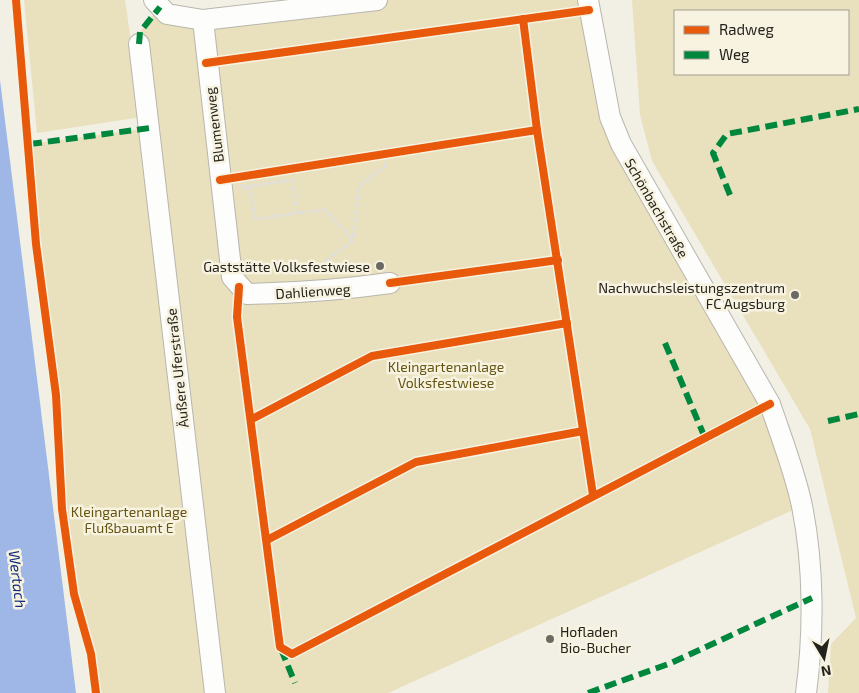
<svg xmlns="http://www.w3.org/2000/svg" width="859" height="693" font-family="'Exo 2',sans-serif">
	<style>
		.green { fill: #e9e0be; fill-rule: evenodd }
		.water { fill: #9fb7e6 }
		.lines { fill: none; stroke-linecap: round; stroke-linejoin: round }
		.minor-casing { stroke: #b8b6ad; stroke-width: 22 }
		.path { stroke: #dfdedb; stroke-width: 3; stroke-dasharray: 5 2.5; stroke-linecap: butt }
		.minor { stroke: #fdfdfb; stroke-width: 20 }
		.quiet { stroke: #00873e; stroke-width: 6; stroke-dasharray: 12 6; stroke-linecap: butt }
		.cycleway-casing { stroke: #f7f3e0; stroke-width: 11 }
		.cycleway { stroke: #e8590c; stroke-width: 8 }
		.poi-dot { fill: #6c6a62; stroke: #f7f3e0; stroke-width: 2 }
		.labels { text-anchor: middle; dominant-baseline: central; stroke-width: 5; stroke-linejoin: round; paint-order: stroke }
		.street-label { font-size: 14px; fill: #24221c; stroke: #f7f3e0 }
		.poi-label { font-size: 14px; fill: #24221c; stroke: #f7f3e0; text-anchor: end }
		.park-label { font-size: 14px; fill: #655511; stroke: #f7f3e0 }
		.water-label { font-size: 15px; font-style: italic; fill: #0e2b7d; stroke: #f7f3e0 }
	</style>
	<rect width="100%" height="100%" fill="#f2f0e5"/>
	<!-- green -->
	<g class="green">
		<polygon points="24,0 125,0 142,117 37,133"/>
		<polygon points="377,0 588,0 610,117 770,404 802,506 388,693 96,693 91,654 74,594 62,509 56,395 36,244 30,144 150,128 139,44 140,32 160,7 167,14"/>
		<path d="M632 0H859V693H828L831 644 856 618 810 429 652 161 640 115ZM675 11H848V74H675Z"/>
	</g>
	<!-- water -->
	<polygon class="water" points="0,80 76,693 0,693"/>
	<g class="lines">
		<!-- minor casing -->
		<g class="minor-casing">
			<g id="minor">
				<polyline points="154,0 167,14 203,20 377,0"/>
				<path d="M588 0 610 117 621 144 770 404C781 437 795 472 802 506 814 566 814 633 806 693"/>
				<path d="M203 20 232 277 247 294C296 293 341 290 390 283"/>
				<polyline points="139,44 215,693"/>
			</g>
		</g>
		<!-- path -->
		<g class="path">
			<polyline points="239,185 244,187 292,180 297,213 325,210 353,240"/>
			<polyline points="245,188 250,190 255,219 297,213"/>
			<polyline points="321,273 320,265 353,241 359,186 385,167 386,154"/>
		</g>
		<!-- minor -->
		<use href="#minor" class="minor"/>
		<!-- quiet -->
		<g class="quiet">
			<polyline points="139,44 140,32 160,7"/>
			<polyline points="30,144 150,128"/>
			<polyline points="730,195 713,153 727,134 859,109"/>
			<polyline points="665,343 705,438"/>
			<polyline points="828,421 859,414"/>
			<polyline points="281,649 295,683"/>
			<polyline points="588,693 671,663 812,598"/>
		</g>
		<!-- cycleway casing -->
		<g class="cycleway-casing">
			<g id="cycleway">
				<polyline points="16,0 36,244 56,395 62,509 74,594 91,654 96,693"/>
				<polyline points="523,19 537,130 593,495"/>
				<polyline points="206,63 589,10"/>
				<polyline points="220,180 537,130"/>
				<polyline points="390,283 558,260"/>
				<polyline points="239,287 237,317 280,647 292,654 770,404"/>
				<polyline points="252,419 372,356 567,323"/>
				<polyline points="267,540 416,462 583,431"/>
			</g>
		</g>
		<!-- cycleway -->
		<use href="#cycleway" class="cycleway"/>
	</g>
	<!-- markers -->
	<g class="poi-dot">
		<circle cx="380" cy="266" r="5"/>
		<circle cx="795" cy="295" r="5"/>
		<circle cx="550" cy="639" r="5"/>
	</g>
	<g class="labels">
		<!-- street labels -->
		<g class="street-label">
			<text transform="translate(214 125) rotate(-97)">Blumenweg</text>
			<text transform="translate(657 208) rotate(60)">Schönbachstraße</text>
			<text transform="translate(313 291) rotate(-4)">Dahlienweg</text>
			<text transform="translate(177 368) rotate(-96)">Äußere Uferstraße</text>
		</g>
		<!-- poi labels -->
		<g class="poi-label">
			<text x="370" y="266">Gaststätte Volksfestwiese</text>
			<text x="785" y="287">Nachwuchsleistungszentrum<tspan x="785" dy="16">FC Augsburg</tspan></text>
			<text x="560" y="631" text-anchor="start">Hofladen<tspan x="560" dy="16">Bio-Bucher</tspan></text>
		</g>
		<!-- park labels -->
		<g class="park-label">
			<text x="446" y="366">Kleingartenanlage<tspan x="446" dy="16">Volksfestwiese</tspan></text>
			<text x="129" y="511">Kleingartenanlage<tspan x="129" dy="16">Flußbauamt E</tspan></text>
		</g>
		<!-- water labels -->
		<g class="water-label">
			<text transform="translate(18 579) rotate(83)">Wertach</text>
		</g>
	</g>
	<!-- legend -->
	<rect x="674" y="10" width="175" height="65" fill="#f7f3e0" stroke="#a39f92"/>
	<rect x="684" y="26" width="25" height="8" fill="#e8590c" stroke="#a39f92"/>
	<text x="719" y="35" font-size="15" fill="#24221c">Radweg</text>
	<rect x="684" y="51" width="25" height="8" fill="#00873e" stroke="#a39f92"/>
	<text x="719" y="60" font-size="15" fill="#24221c">Weg</text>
	<!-- north arrow -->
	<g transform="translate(824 658) rotate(170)" stroke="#f7f3e0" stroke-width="4" paint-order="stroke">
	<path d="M0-4L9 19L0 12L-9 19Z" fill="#24221c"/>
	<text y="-8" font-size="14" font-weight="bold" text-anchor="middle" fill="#24221c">N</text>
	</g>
</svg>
